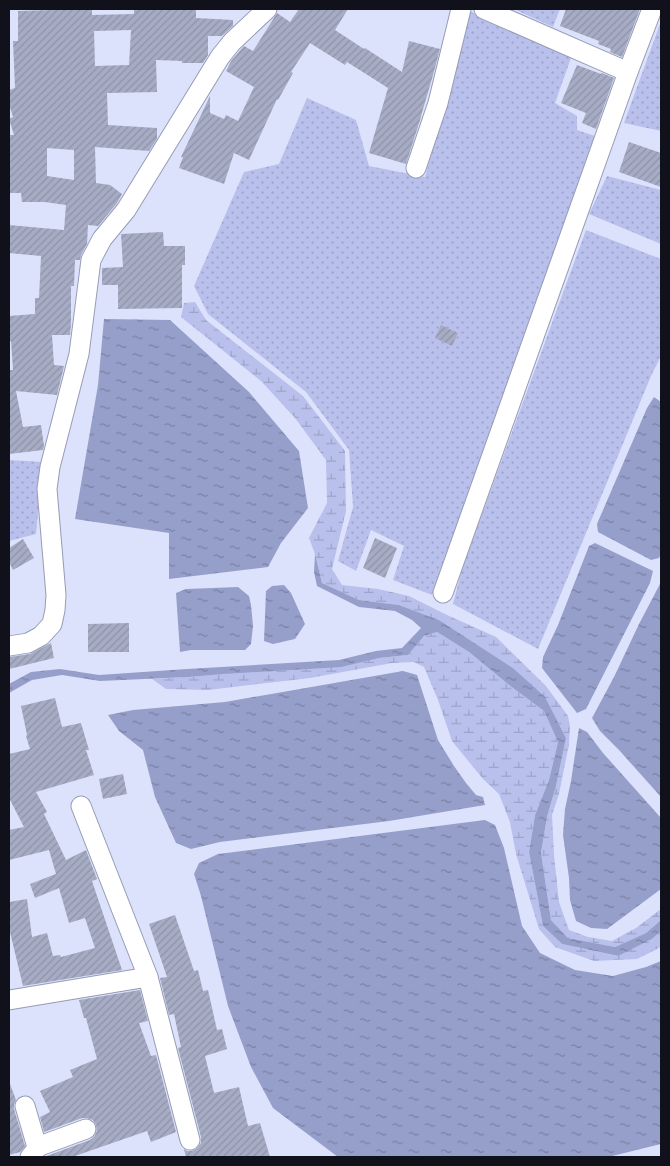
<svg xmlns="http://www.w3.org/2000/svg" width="670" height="1166" font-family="Overpass,sans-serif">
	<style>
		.grass { fill: url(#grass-dots) }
		.wetland { fill: url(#wetland-marsh) }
		.water { fill: url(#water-ripples) }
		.building { fill: url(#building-hatch); fill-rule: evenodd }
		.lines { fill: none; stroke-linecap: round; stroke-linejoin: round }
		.street-casing { stroke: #979cb5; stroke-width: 21 }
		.street { stroke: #fff; stroke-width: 19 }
	</style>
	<defs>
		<pattern id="grass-dots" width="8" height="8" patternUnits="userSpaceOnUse" patternTransform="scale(1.25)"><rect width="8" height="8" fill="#b8c0eb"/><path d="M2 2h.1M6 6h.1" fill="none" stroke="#9da4c9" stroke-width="1.8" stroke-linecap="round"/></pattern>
		<pattern id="wetland-marsh" width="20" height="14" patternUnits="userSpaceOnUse" patternTransform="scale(1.25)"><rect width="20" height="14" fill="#b8c0eb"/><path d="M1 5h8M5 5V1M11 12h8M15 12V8" fill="none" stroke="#9da4c9"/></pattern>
		<pattern id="water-ripples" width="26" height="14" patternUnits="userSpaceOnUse" patternTransform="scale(1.25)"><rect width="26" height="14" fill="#969fca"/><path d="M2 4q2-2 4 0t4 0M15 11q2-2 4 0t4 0" fill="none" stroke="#7980a3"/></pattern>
		<pattern id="building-hatch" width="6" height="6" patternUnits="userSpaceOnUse" patternTransform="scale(1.25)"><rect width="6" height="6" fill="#a7acc5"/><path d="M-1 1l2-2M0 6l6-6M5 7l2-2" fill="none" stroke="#8f93a9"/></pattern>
	</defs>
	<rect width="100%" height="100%" fill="#dce2fc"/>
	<!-- grass -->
	<g class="grass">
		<polygon points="516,9 560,9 553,27 516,10"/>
		<polygon points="469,11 571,58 555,103 577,116 577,130 598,137 432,595 393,580 404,546 371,530 356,571 338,561 353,507 349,450 306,392 208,314 194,286 244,172 279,164 307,98 356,120 369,166 425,177"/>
		<polygon points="661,21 661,131 624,123"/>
		<polygon points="607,176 661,190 661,244 589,214"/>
		<polygon points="586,230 661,259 661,356 651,376 538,649 453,604 462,569"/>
		<polygon points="9,460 43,462 36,534 9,541"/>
	</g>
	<!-- wetland -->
	<g class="wetland">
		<polygon points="195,302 206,320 303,396 345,451 346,511 332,569 342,585 378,589 409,596 447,615 496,637 546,686 568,716 570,726 569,744 559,794 552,815 554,855 559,902 569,930 588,937 612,941 636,928 661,909 661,920 646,933 615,947 568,938 551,920 541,853 547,817 556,786 566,738 545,698 513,668 439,620 399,605 359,600 322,583 315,554 309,538 327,503 326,460 295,418 261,381 181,317 184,303"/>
		<polygon points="437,632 469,652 509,685 544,711 558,742 549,780 535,815 529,852 543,926 562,944 617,956 652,939 661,931 661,947 637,959 594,961 555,947 539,929 516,854 510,822 499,794 483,779 452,741 438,700 424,667 414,662 392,663 310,678 208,690 166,689 152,679 189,677 408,655 424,636"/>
	</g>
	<!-- water -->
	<g class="water">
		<polygon points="104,319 170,320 249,392 299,451 308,508 281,543 268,567 169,579 169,533 75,519 98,385"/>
		<polygon points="654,397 661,402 661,554 659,558 651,560 598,532 597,524 647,408"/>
		<polygon points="595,543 653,571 650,583 586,709 577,713 542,668 543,657 558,625 589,546"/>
		<polygon points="315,554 322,583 359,600 399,605 439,620 513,668 545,697 566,738 556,786 547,817 541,853 551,920 568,938 615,947 646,933 661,920 661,931 652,939 618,956 562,944 543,926 529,852 535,815 549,780 558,742 544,711 509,685 469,652 437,632 424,636 408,655 379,658 341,667 223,674 189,677 100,681 62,675 32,680 9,693 9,684 31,672 60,669 99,675 187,669 339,660 376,651 402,648 421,628 412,620 395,611 359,607 317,586 314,572"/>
		<polygon points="661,582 661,797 619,750 600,731 592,718 614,677 639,624"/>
		<polygon points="284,585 291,593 305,624 295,639 273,644 264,641 266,591 272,586"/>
		<polygon points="238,587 249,596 251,605 253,626 251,644 245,650 191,650 180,652 176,593 186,589"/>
		<polygon points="403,671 417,675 438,740 454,766 466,783 476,795 483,797 485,805 389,821 220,842 191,849 176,843 155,797 143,750 119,731 108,715 133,710 225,702"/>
		<polygon points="579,728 587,732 603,753 661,818 661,889 607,929 591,928 576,921 570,900 569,878 563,835 565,809 571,781"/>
		<polygon points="485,820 495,825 504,848 522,926 540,953 575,970 613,976 646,967 661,961 661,1144 608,1157 338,1157 273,1108 251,1067 228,1006 201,896 194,874 199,863 218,854"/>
	</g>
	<!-- building -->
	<g class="building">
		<path d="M53 9H92V15L134 14V9H196V18L233 20V26L222 36H208V55L203 63H182V61L156 60 157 92 107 93 108 125 157 128V139L149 151 95 147 96 183 110 185 122 194 117 203 98 226 88 225 87 244 81 255 80 260H75L74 286H71V324L70 335H52L54 365 64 366 57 395 16 391 23 427 41 425 44 446 43 450 9 454V370H13L11 341 9 342V316L35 314V298H39L41 256 9 253V225L64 230 66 205 45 202H22L21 193H9V135H14L9 119 13 117 9 104V90L15 88 13 41H18V11L53 10ZM131 30 129 65 95 66 94 31ZM47 148 74 150V180L47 176Z"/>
		<polygon points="299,9 348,9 335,30 364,49 365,48 402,72 409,41 440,49 433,75 421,116 421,117 406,164 369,153 388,88 347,62 345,65 310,43 291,72 293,73 278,100 277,99 249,160 234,153 224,184 179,168 183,157 181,157 210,96 210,113 224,119 226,115 238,121 254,87 226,71 231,61 244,46 253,51 277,13 290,22"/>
		<polygon points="566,9 640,9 622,57 610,52 611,49 598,44 599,41 560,26"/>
		<polygon points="577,65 601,74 602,73 614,78 596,129 582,123 586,113 561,103"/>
		<polygon points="629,142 661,153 661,187 619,172"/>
		<polygon points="163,232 164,246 185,246 185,265 182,265 182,308 118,309 118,285 102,285 102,268 123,267 121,234"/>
		<polygon points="441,325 458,333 452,346 435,338"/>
		<polygon points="375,538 397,548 385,578 363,568"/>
		<polygon points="23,539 34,558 13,570 9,562 9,548"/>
		<polygon points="129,623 129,652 88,652 88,624"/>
		<polygon points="51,643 54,658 9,669 9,657 30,654"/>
		<polygon points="55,698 62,727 81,723 89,750 86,750 94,775 36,792 47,812 44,814 66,860 86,850 97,879 92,881 122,970 23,986 9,928 9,902 27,899 32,937 47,933 53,956 60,955 61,957 95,948 85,918 69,923 59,888 35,898 30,884 56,874 49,850 9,860 9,830 24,827 9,798 9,754 30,749 26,736 27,735 21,706"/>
		<polygon points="123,774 127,794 103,799 99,779"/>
		<polygon points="175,915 194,971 198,970 203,991 208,990 217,1030 222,1029 227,1049 205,1056 214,1093 239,1087 248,1126 260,1123 270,1157 186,1157 184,1149 187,1151 192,1151 197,1148 201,1143 201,1137 178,1048 181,1047 174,1014 169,1015 160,978 167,977 149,924"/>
		<polygon points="140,990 148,1021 139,1023 151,1056 156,1055 176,1132 151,1142 147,1131 72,1157 44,1157 90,1140 94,1137 97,1131 96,1125 93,1120 87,1118 82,1118 44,1132 40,1117 50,1112 40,1091 73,1077 70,1070 97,1059 86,1018 84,1018 79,1000"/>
		<polygon points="9,1084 10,1084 16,1100 14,1104 14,1109 25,1146 20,1152 9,1155"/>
	</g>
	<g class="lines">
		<!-- street casing -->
		<g class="street-casing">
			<g id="street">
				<polyline points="484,9 628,72"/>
				<polyline points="416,168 438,103 461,9"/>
				<polyline points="443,593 628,72 652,9"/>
				<polyline points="9,646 28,643 41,636 52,624 55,610 56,595 47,489 50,467 79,354 91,260 102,239 126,210 220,57 232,42 267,9"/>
				<polyline points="81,806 148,977 190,1140"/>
				<polyline points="9,1000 148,977"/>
				<polyline points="25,1106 37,1147 35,1151 30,1157"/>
				<polyline points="37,1147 86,1129"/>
			</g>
		</g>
		<!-- street -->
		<use href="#street" class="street"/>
	</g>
	<!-- border -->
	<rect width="670" height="1166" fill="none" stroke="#10111a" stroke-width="20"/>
</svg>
